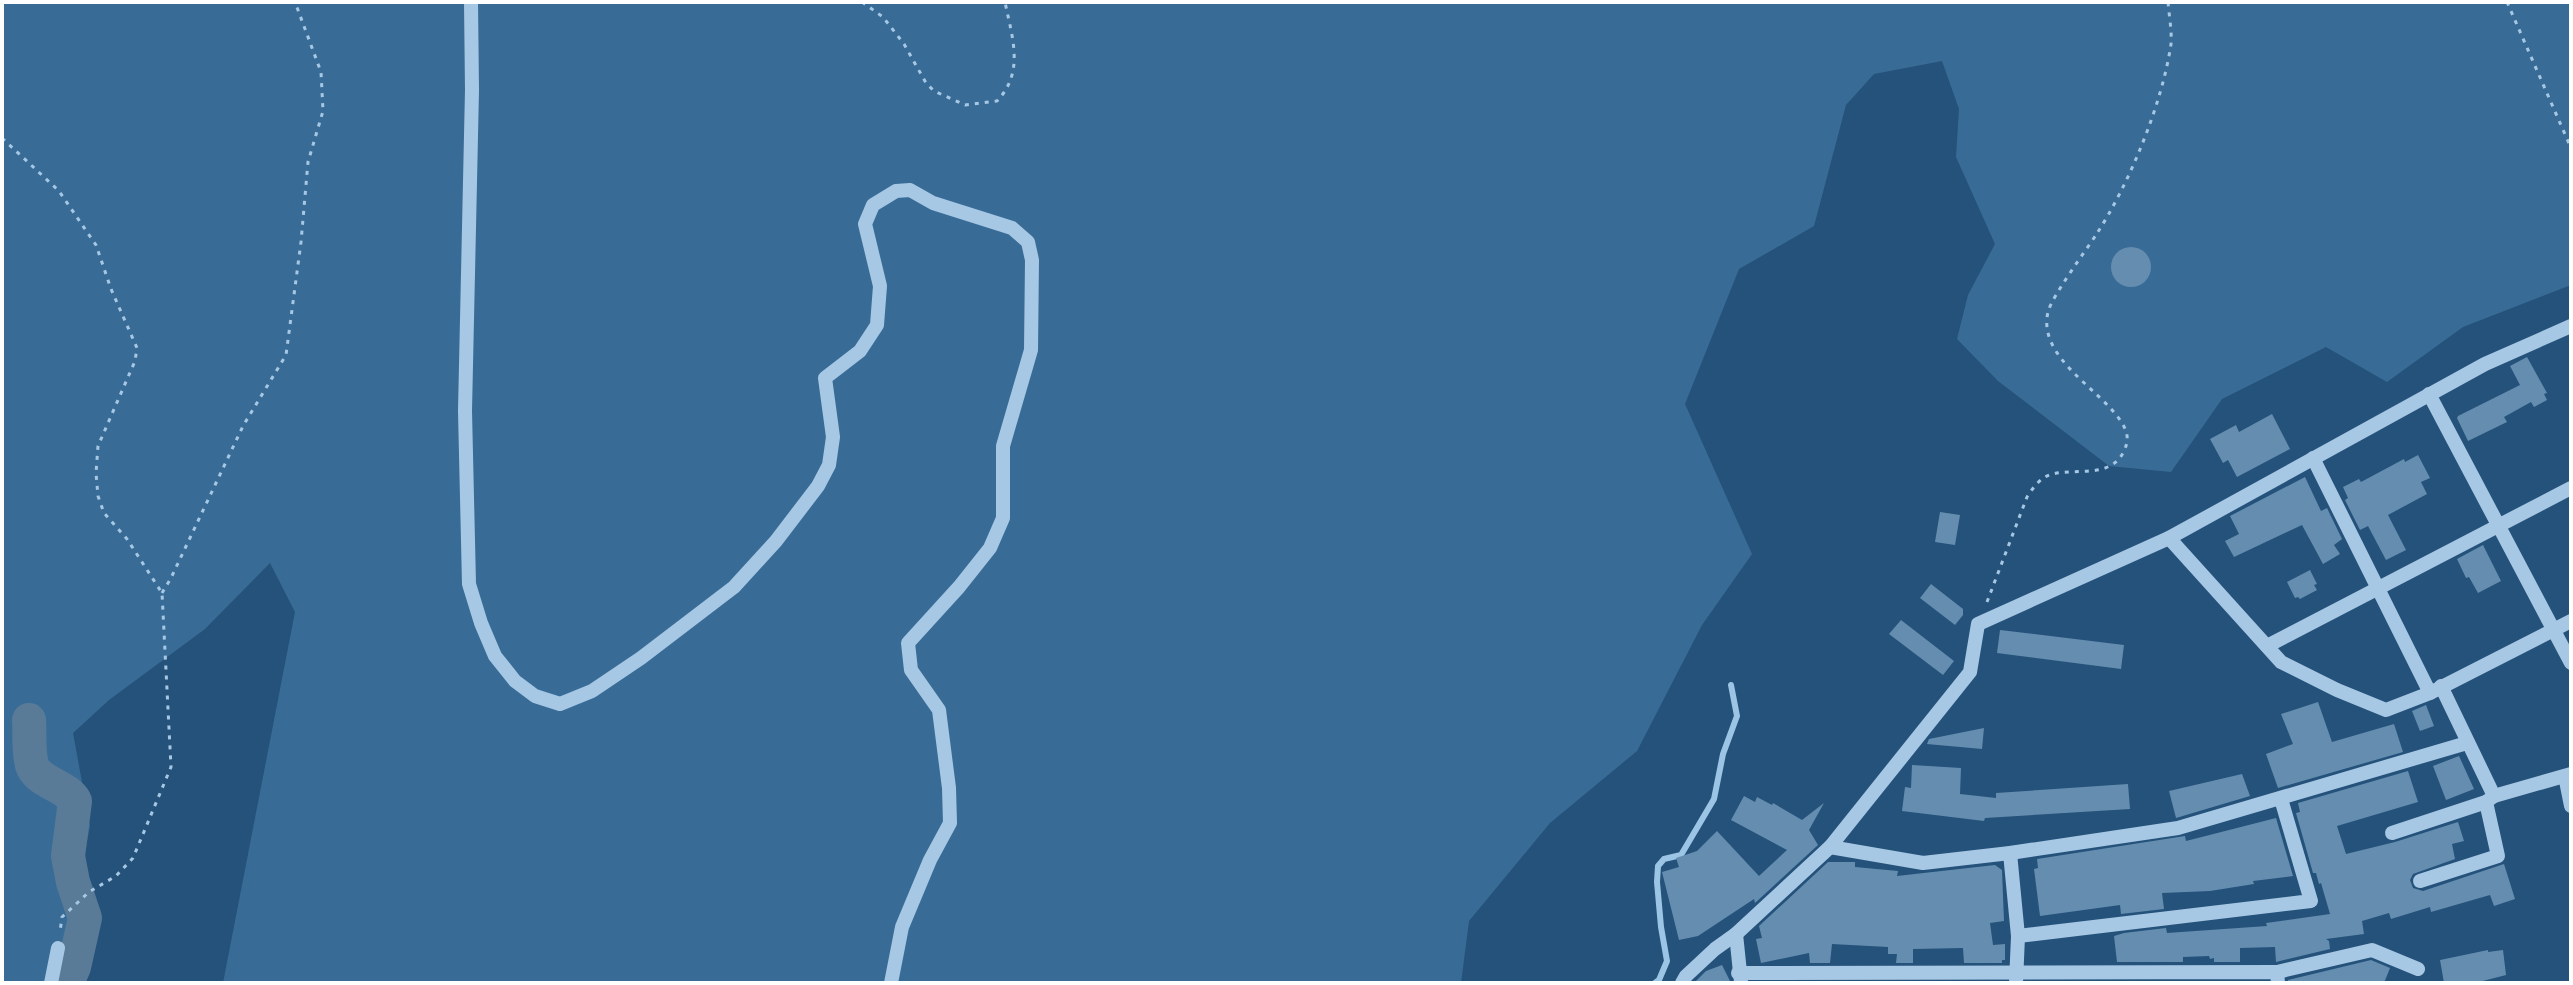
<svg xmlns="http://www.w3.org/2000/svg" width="2573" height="985" font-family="'Fira Sans Condensed',sans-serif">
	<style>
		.green { fill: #386c97 }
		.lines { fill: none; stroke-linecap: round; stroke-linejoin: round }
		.stream { stroke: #9cc4e5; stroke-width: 6 }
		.river { stroke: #5a7b98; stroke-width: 34 }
		.building { fill: #658db0 }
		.path { stroke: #a7c8e4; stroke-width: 3; stroke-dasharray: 4 6; stroke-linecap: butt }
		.minor { stroke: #a7c8e4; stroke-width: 14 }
	</style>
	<rect width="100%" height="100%" fill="#25527a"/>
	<!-- green -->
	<polygon class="green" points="2,2 2571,2 2571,285 2463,327 2387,382 2326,347 2222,399 2171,472 2109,466 1998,381 1957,339 1968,295 1995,244 1956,157 1959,109 1942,61 1874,74 1846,105 1814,226 1739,269 1685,404 1752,554 1702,625 1637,751 1550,823 1469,921 1461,983 223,983 295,612 270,563 205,629 109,700 73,733 90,826 60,983 2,983"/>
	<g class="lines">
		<!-- stream -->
		<polyline class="stream" points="1655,983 1659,980 1667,961 1661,927 1657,882 1658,866 1664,859 1681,855 1714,799 1723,754 1737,716 1731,685"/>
		<!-- river -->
		<path class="river" d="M29 720C30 734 28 751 32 765 38 783 66 785 75 801L68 856 73 882 85 918 74 967 67 983"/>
	</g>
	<!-- building -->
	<g class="building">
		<circle cx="2131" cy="267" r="20"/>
		<polygon points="2527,357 2547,393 2544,394 2547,400 2534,407 2531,402 2504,417 2507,422 2468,441 2457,418 2458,416 2520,385 2510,366"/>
		<polygon points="2272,414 2290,449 2237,477 2228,460 2223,463 2210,439 2236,425 2239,432"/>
		<polygon points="2418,455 2430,478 2421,482 2427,494 2388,515 2406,550 2386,560 2368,526 2360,530 2345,500 2348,498 2343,487 2359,479 2361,482 2404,459 2405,462"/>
		<polygon points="2305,477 2321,511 2327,508 2342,539 2334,545 2340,554 2323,564 2302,525 2234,557 2225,541 2239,534 2230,516"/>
		<polygon points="1940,512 1960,515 1955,545 1935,542"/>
		<polygon points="2483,545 2501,581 2478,593 2469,577 2466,578 2457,559"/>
		<polygon points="2310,570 2317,584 2314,585 2317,590 2300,599 2298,597 2295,598 2287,582"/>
		<polygon points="1931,584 1963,609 1963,615 1955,625 1920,598"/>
		<polygon points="1901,620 1954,661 1943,675 1889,634"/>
		<polygon points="2000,630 2124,645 2121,669 1997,653"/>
		<polygon points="2318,702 2332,742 2394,724 2403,752 2278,788 2266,754 2293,744 2281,714"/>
		<polygon points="2426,705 2434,726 2420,731 2412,711"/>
		<polygon points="1984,728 1982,749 1927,744 1929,739"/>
		<polygon points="2459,756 2474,789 2446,800 2433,766"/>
		<polygon points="1912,765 1961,768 1960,794 1996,798 1996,793 2128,784 2130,809 1985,818 1984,821 1902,811 1905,787 1911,788"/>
		<polygon points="2408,771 2418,802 2337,826 2346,854 2395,842 2458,822 2464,841 2452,844 2455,859 2413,874 2410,880 2413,888 2423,891 2504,864 2515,899 2494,906 2490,895 2431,912 2430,907 2391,919 2389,913 2362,921 2364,934 2326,939 2329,941 2330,949 2276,962 2275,947 2240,948 2240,962 2214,962 2214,958 2210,959 2209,956 2183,957 2183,962 2117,962 2114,936 2124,933 2166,928 2167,933 2267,926 2266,923 2330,914 2321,883 2319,884 2316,873 2313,873 2296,813 2300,812 2298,803"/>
		<polygon points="2242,774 2250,796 2176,818 2169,791"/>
		<polygon points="1744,796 1755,802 1757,797 1772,805 1773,803 1802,820 1824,803 1809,830 1818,845 1755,903 1754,899 1698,936 1679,940 1662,872 1679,867 1676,858 1697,851 1717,831 1759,876 1787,850 1731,820"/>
		<polygon points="2276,818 2293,876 2253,881 2254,884 2210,891 2162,893 2164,909 2121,914 2120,905 2040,916 2034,869 2038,868 2037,859 2185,836 2186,841"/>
		<polygon points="1828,862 1855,862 1855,867 1898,871 1897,876 1995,865 2002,870 2004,921 1990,923 1993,945 2005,944 2005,960 2002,960 2002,963 1964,963 1963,948 1913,949 1913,963 1896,963 1897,954 1888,954 1888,947 1832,944 1830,963 1810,963 1809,953 1761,963 1756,939 1762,938 1759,926"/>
		<polygon points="2488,950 2488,952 2503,950 2506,975 2475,983 2444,983 2440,960"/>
		<polygon points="2371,960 2390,968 2384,983 2288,983 2288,980"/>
		<polygon points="1722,965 1731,983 1694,983 1706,971"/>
	</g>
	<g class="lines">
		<!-- path -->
		<g class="path">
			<path d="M862 2 883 17 904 44 926 83 934 91 965 105 997 101C1025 72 1012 37 1005 2"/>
			<polyline points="2507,2 2571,148"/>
			<polyline points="2,138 59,191 96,245 111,289 137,348 135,361 98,446 96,473 98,496 104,513 127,539 162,593 171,767 133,858 116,876 89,892 62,917 60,932"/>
			<polyline points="162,593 171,578 243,426 286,355 301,242 308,162 323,111 321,72 295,2"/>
			<path d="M1987 602 2027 497C2033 488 2041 476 2053 474 2076 468 2111 479 2124 451 2129 440 2128 433 2122 423 2101 389 2037 358 2048 312 2051 298 2086 250 2096 235 2129 184 2162 105 2171 44 2172 31 2169 15 2168 2"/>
		</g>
		<!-- minor -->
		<g class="minor">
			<polyline points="471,2 472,90 465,411 469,584 481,623 495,656 515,681 535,696 560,704 592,691 641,658 734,587 776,541 818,486 829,465 833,437 825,378 860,351 877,325 880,286 865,224 873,205 896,191 910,190 933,203 1012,228 1028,242 1032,260 1031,350 1003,446 1003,518 990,548 959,587 908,643 911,670 939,710 949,788 950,823 930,860 902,927 891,983"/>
			<polyline points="2429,394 2571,663"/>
			<polyline points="2313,458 2430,693"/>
			<polyline points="2169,538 2281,662 2337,690 2386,710 2430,693 2571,621"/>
			<polyline points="2267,646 2571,488"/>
			<polyline points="2441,686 2494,796 2571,774"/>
			<polyline points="2565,776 2571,806"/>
			<polyline points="2392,833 2486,802"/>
			<polyline points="1830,847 1923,863 2010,853 2178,828 2467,743"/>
			<polyline points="2010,853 2018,936 2016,983"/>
			<polyline points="2420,881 2498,856 2486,802 2494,796"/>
			<polyline points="1736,934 1741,982"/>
			<polyline points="2018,936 2311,901 2281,799"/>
			<polyline points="2277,972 2372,950 2418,969"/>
			<polyline points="1738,973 2277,972 2278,983"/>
			<polyline points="51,983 58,948"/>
			<polyline points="1682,983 1686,976 1715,949 1736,934 1830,847 1970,672 1978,624 2169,538 2485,364 2571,326"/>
		</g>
	</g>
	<!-- border -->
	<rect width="2573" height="985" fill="none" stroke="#ffffff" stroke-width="8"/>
</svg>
